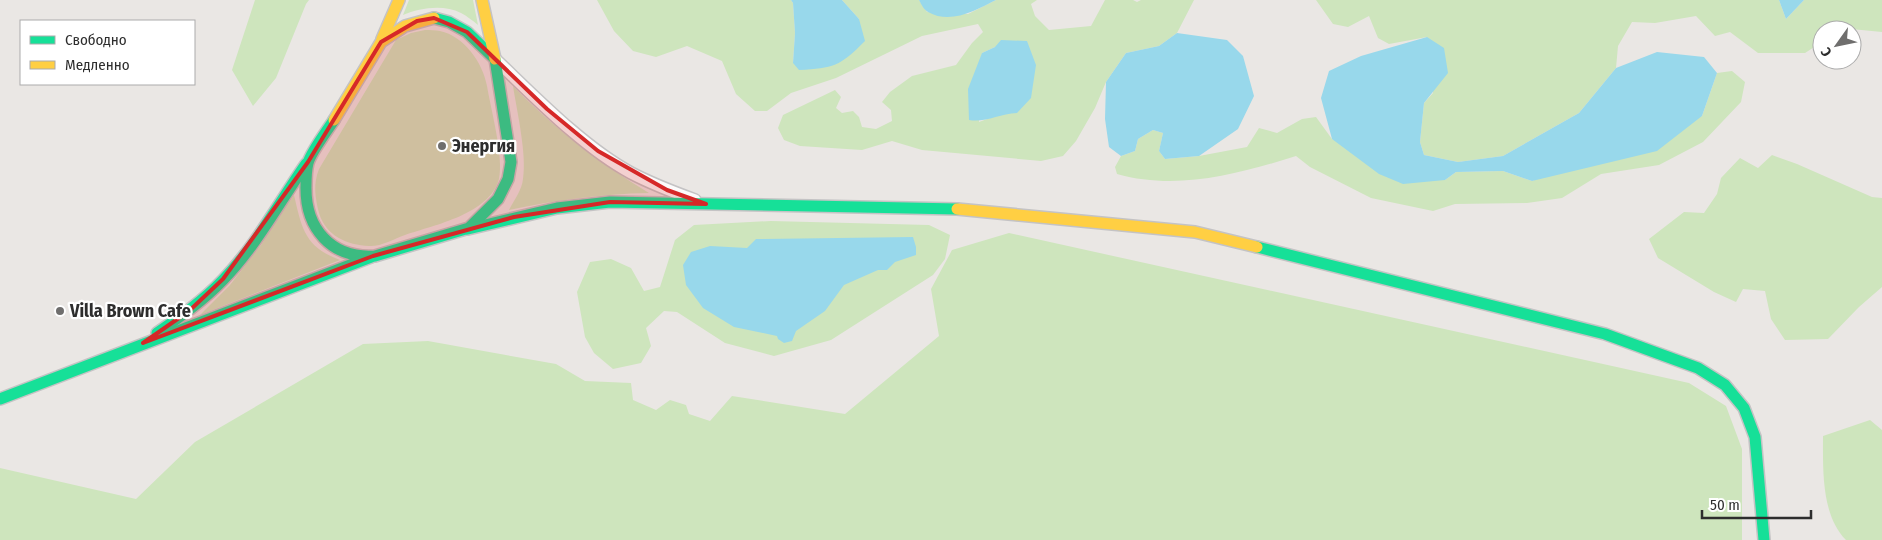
<svg xmlns="http://www.w3.org/2000/svg" width="1882" height="540" font-family="'Fira Sans Condensed',sans-serif">
	<style>
		.green { fill: #cee5bd; fill-rule: evenodd }
		.water { fill: #98d8eb }
		.lines { fill: none; stroke-linecap: round; stroke-linejoin: round }
		.street-casing { stroke: #c4c3c4; stroke-width: 14 }
		.fast-casing { stroke: #c4c3c4; stroke-width: 14 }
		.slow-casing { stroke: #c4c3c4; stroke-width: 14 }
		.street { stroke: #fcfbfb; stroke-width: 11 }
		.fast { stroke: #16e098; stroke-width: 11 }
		.slow { stroke: #ffcf43; stroke-width: 11 }
		.marked { fill: #d62828; fill-opacity: 0.2; stroke: #d62828; stroke-width: 4; stroke-linejoin: round }
		.poi-dot { fill: #6f6e6d; stroke: #fff; stroke-width: 2 }
		.labels { text-anchor: middle; dominant-baseline: central; stroke-width: 4.5; stroke-linejoin: round; paint-order: stroke }
		.poi-label { font-size: 18px; font-weight: bold; fill: #2d2d2d; stroke: #fff; text-anchor: start }
	</style>
	<rect width="100%" height="100%" fill="#eae7e4"/>
	<!-- green -->
	<g class="green">
		<polygon points="255,0 309,0 306,4 276,78 253,106 232,70"/>
		<path d="M409 0H473L478 25C473 21 467 16 461 13 443 4 420 8 403 15Z"/>
		<path d="M597 0H791L793 3 795 33 793 63 859 19 842 0H919L927 12 968 14 996 0H1037L1031 4 1035 16 1049 30 1091 26 1105 0H1133L1137 2 1141 0H1194L1177 33 1159 46 1126 53 1106 82 1095 108 1076 141 1063 156 1041 161 922 150 892 141 862 150 800 146 784 140 778 128 783 115 835 90 841 97 836 108 842 113 853 111 859 117 862 127 876 129 892 121 891 110 882 102 890 92 912 76 956 65 972 43 983 32 978 24 922 36 836 78 791 93 767 111H755L736 94 722 61 687 46 656 57 633 51 614 31ZM995 47 1017 113H1003L979 122 982 53Z"/>
		<polygon points="1316,0 1779,0 1786,19 1804,0 1882,0 1882,32 1841,28 1838,30 1822,30 1822,42 1805,53 1758,53 1730,32 1715,36 1696,16 1655,23 1632,22 1618,46 1616,68 1579,113 1503,156 1458,162 1424,155 1420,142 1424,103 1433,93 1427,37 1389,44 1378,38 1369,16 1348,27 1333,24"/>
		<path d="M425 30C430 30 436 30 440 31 464 36 483 63 487 86 491 110 504 157 499 179 490 214 434 225 405 235 394 239 380 247 369 246 347 245 326 236 319 213 315 197 313 184 319 169L396 40 411 33Z"/>
		<path d="M1732 71 1745 82 1741 102 1703 142 1659 165 1601 174 1562 198 1527 203 1455 204 1433 211 1371 198 1310 167 1296 156C1239 174 1177 191 1117 174L1115 167 1121 156 1135 151 1138 139 1153 130 1163 133 1159 151 1165 159 1199 156 1247 147 1259 128 1277 133 1302 119 1316 117 1332 139 1445 180 1456 172 1503 171 1532 181 1702 116 1717 73Z"/>
		<path d="M513 86C554 128 599 163 649 193 601 194 556 200 509 210 514 200 522 190 523 179 527 154 517 112 513 86Z"/>
		<polygon points="1772,155 1797,164 1872,197 1882,198 1882,287 1859,307 1828,339 1785,340 1771,319 1765,291 1743,289 1736,302 1714,292 1658,258 1649,239 1684,212 1704,213 1717,194 1721,178 1740,158 1758,168"/>
		<path d="M294 195C302 229 305 247 340 260L200 315 230 285 261 245Z"/>
		<polygon points="771,221 929,225 950,235 945,259 933,275 831,340 774,356 725,343 677,312 664,311 646,328 651,346 641,363 613,369 594,353 585,337 577,292 590,262 611,259 631,268 644,291 660,287 675,240 694,225"/>
		<polygon points="1009,233 1689,383 1726,406 1742,449 1742,540 0,540 0,468 136,499 195,442 363,344 428,341 556,364 585,381 631,383 633,400 656,410 670,400 686,405 689,414 710,421 732,396 845,414 939,336 931,289 952,250"/>
		<path d="M1870 420 1882 430V540H1846C1821 515 1823 469 1823 436Z"/>
	</g>
	<!-- water -->
	<g class="water">
		<path d="M791 0H842L859 19 865 41C839 67 834 68 799 70L793 63 795 33 793 3Z"/>
		<path d="M919 0H996C976 10 951 25 928 12 924 10 921 4 919 0Z"/>
		<polygon points="1779,0 1804,0 1786,19"/>
		<polygon points="1177,33 1227,40 1243,56 1254,96 1238,129 1199,156 1165,159 1159,151 1163,133 1153,130 1138,139 1135,151 1121,156 1109,147 1105,119 1106,82 1126,53 1159,46"/>
		<polygon points="1427,37 1444,48 1448,73 1424,103 1420,142 1424,155 1458,162 1503,156 1579,113 1616,68 1657,52 1704,57 1717,73 1702,116 1657,151 1532,181 1503,171 1456,172 1445,180 1403,184 1379,174 1332,139 1321,98 1329,71 1361,56"/>
		<path d="M1001 40 1027 41 1036 65 1031 98 1017 113C999 114 985 123 969 120L968 89 982 53 995 47Z"/>
		<polygon points="913,237 916,247 916,255 895,262 887,270 878,270 844,285 825,311 796,331 792,341 784,343 778,339 777,336 734,327 703,308 686,285 683,265 691,252 710,246 747,248 756,239"/>
	</g>
	<g class="lines">
		<!-- street casing -->
		<g class="street-casing">
			<path id="street" d="M495 59C535 97 583 147 631 173 652 184 673 192 695 200"/>
		</g>
		<!-- fast casing -->
		<g class="fast-casing">
			<g id="fast">
				<path d="M334 120C327 131 311 152 308 163 306 171 306 179 306 186 305 228 331 259 375 256L469 228 498 199 508 179 511 162 495 59 467 32 449 22 434 18"/>
				<polyline points="468,229 557,208 610,202 957,209"/>
				<polyline points="1257,247 1605,334 1698,368 1725,385 1744,408 1755,437 1764,540"/>
				<path d="M157 333C180 317 204 300 223 280 256 246 279 203 306 164"/>
				<polyline points="0,399 371,257"/>
			</g>
		</g>
		<!-- slow casing -->
		<g class="slow-casing">
			<g id="slow">
				<polyline points="482,0 495,59"/>
				<polyline points="382,39 399,0"/>
				<polyline points="334,120 381,42 405,26 434,18"/>
				<polyline points="957,209 1195,232 1257,247"/>
			</g>
		</g>
		<!-- street -->
		<use href="#street" class="street"/>
		<!-- fast -->
		<use href="#fast" class="fast"/>
		<!-- slow -->
		<use href="#slow" class="slow"/>
	</g>
	<!-- marked area -->
	<path class="marked" d="M434 18 467 32 547 109 598 151 667 190 706 204 610 202 514 217 373 256 143 343 189 311 223 279 308 162 381 42 417 21Z"/>
	<!-- markers -->
	<g class="poi-dot">
		<circle cx="442" cy="146" r="5"/>
		<circle cx="60" cy="311" r="5"/>
	</g>
	<g class="labels">
		<!-- poi labels -->
		<g class="poi-label">
			<text x="452" y="146">Энергия</text>
			<text x="70" y="311">Villa Brown Cafe</text>
		</g>
	</g>
	<!-- legend -->
	<rect x="20" y="20" width="175" height="65" fill="#ffffff" stroke="#ababab"/>
	<rect x="30" y="36" width="25" height="8" fill="#16e098" stroke="#ababab"/>
	<text x="65" y="45" font-size="15" fill="#2d2d2d">Свободно</text>
	<rect x="30" y="61" width="25" height="8" fill="#ffcf43" stroke="#ababab"/>
	<text x="65" y="70" font-size="15" fill="#2d2d2d">Медленно</text>
	<!-- north arrow -->
	<g transform="translate(1837 45) rotate(237)"><circle r="24" fill="#ffffff" stroke="#ababab"/>
	<path d="M0-4L9 19L0 12L-9 19Z" fill="#6f6e6d"/>
	<text y="-8" font-size="14" font-weight="bold" text-anchor="middle" fill="#2d2d2d">С</text>
	</g>
	<!-- scale -->
	<path d="M1702 510v8h109v-8" fill="none" stroke="#2d2d2d" stroke-width="2.5"/>
	<text x="1710" y="510" font-size="15" fill="#2d2d2d" stroke="#ffffff" stroke-width="4" paint-order="stroke">50 m</text>
</svg>
